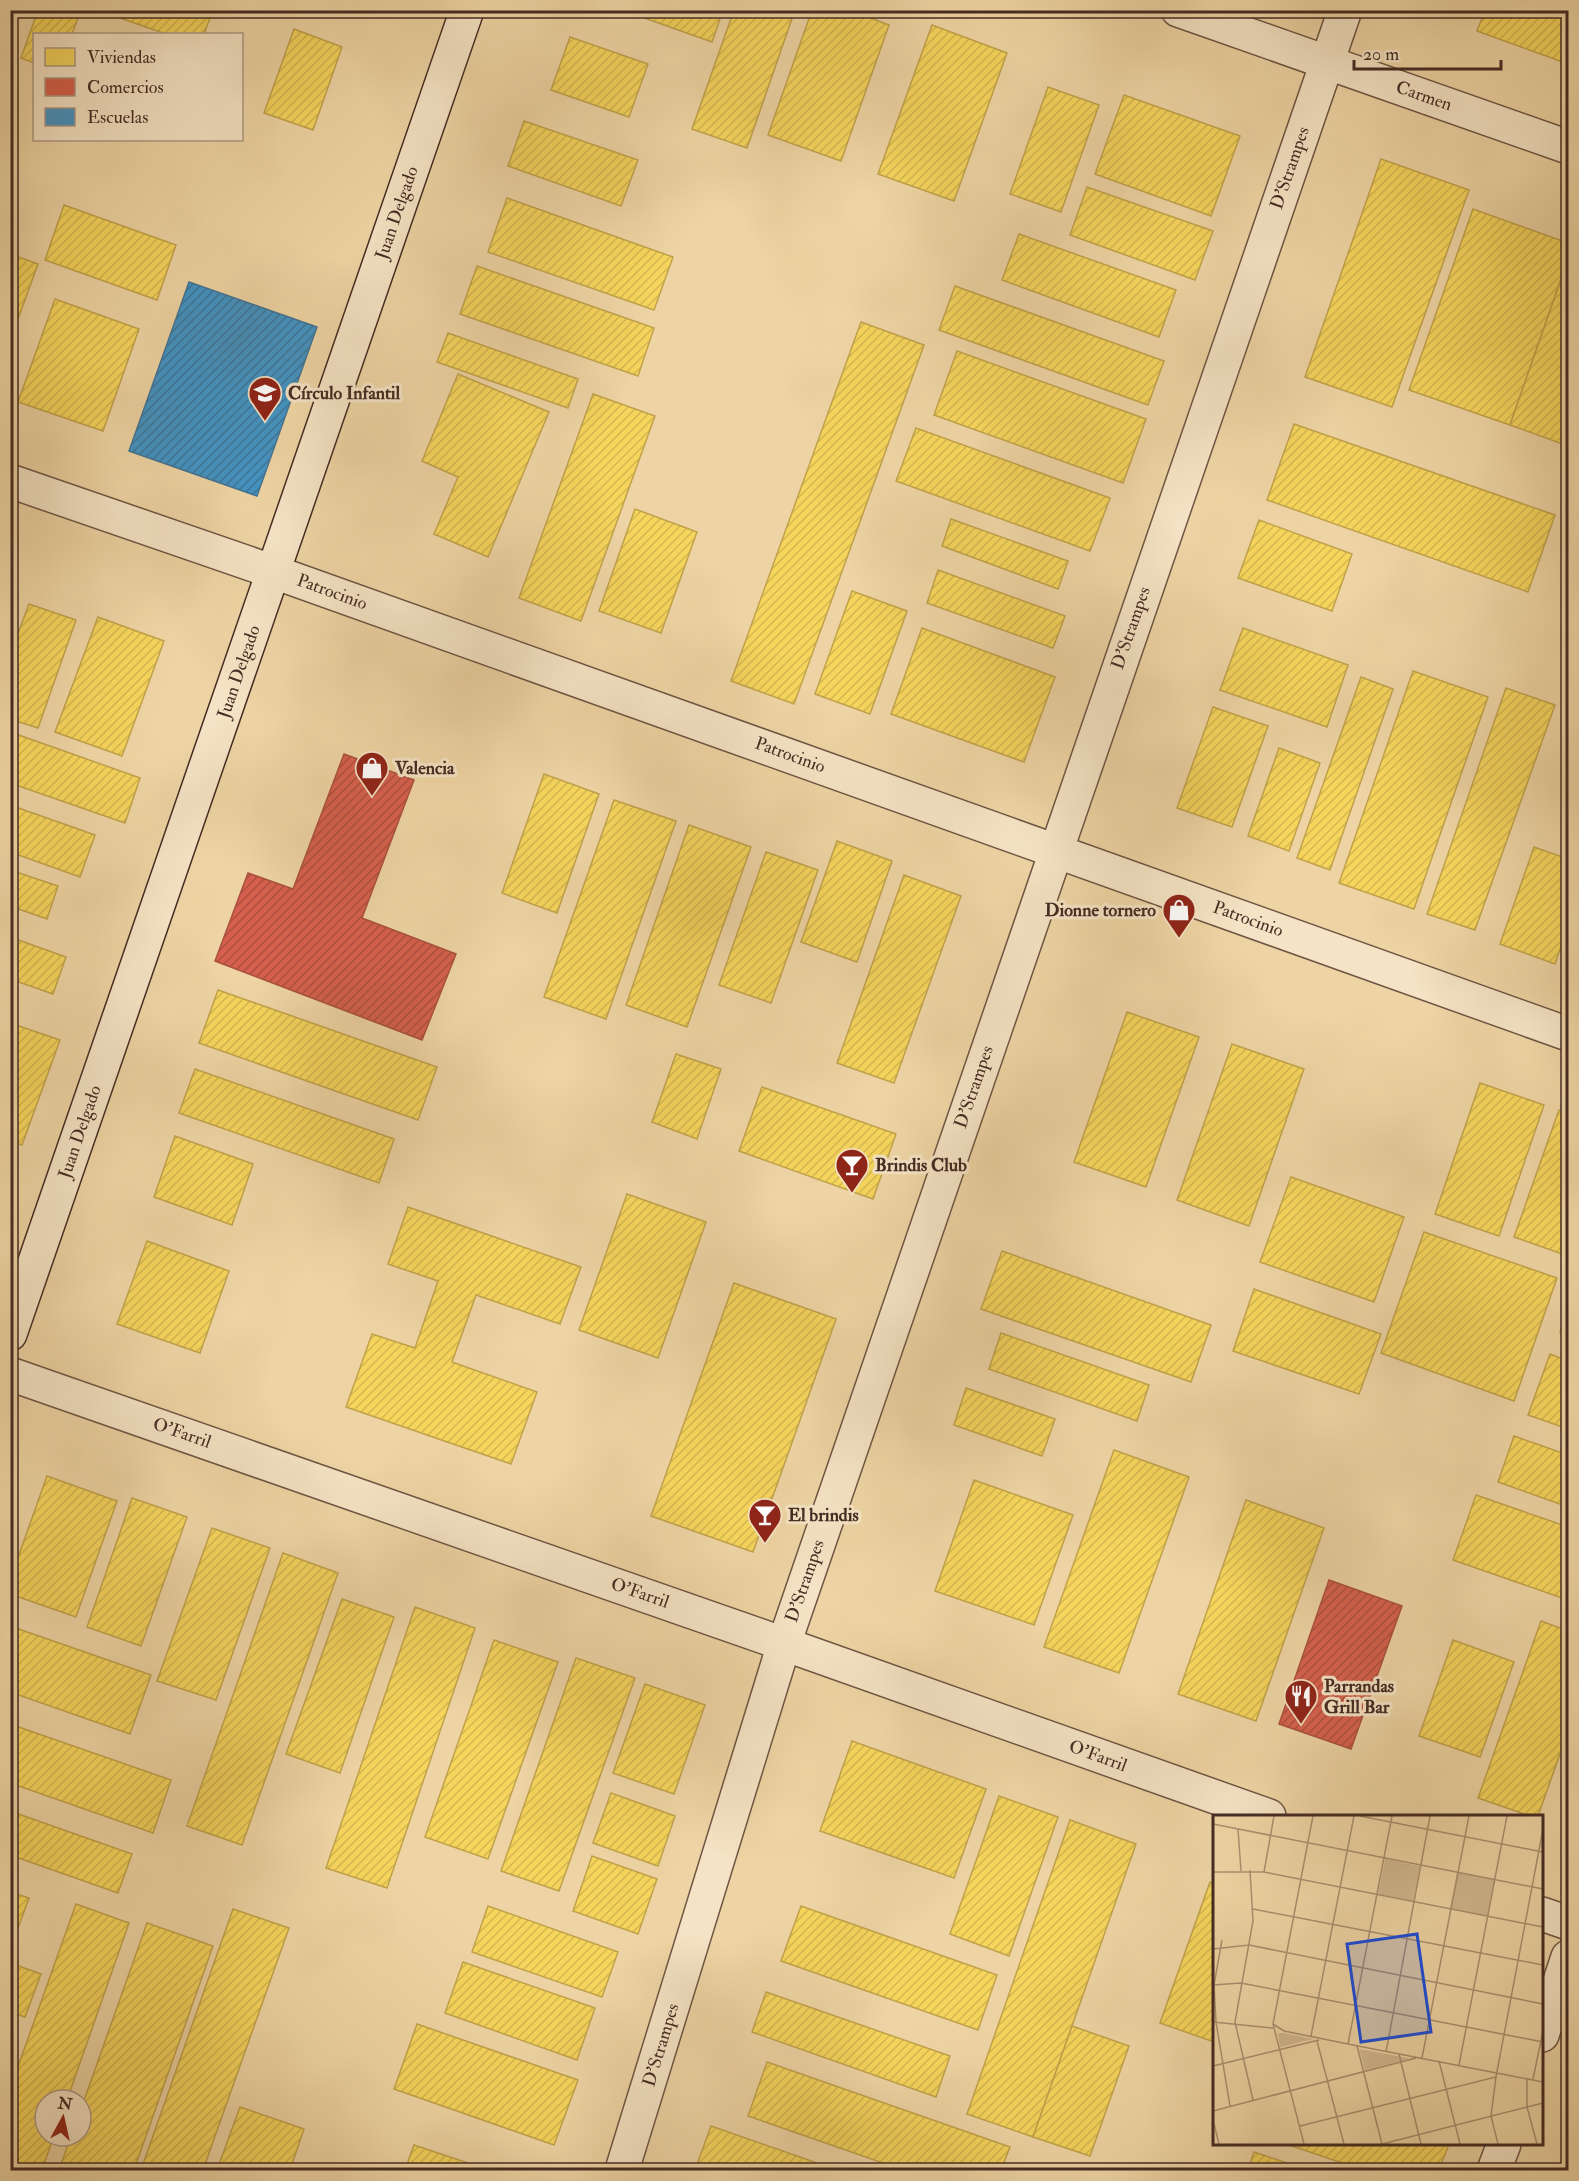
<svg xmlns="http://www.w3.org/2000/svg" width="1579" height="2181" font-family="'IM FELL Double Pica',serif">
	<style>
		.homes { fill: url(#homes-hatch); stroke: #c1a24b; stroke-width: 1.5 }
		.shops { fill: url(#shops-hatch); stroke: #aa5040; stroke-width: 1.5 }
		.schools { fill: url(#schools-hatch); stroke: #447493; stroke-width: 1.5 }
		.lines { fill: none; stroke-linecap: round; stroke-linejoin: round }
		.street-casing { stroke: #6f5543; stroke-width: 36 }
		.secondary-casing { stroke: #452b23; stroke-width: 36 }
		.street { stroke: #f4e3c4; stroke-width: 33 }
		.secondary { stroke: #f4e3c4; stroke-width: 33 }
		.labels { text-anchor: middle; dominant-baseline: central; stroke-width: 6; stroke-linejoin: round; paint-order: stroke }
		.street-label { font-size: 18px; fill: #452b23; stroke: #f4e3c4 }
		.poi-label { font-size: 18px; font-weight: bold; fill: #452b23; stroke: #f4e3c4; text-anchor: start }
		.inset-road { fill: none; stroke: #aa9070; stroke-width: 1.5 }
		.view { fill: #1d4ed8; fill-opacity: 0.15; stroke: #1d4ed8; stroke-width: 3 }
		.inset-edge { fill: none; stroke: #452b23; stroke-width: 3 }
	</style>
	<defs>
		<pattern id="homes-hatch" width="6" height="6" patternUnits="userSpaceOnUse" patternTransform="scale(1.5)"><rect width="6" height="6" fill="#f6d55c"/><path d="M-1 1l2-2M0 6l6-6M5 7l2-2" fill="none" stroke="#d4b750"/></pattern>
		<pattern id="shops-hatch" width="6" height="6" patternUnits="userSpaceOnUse" patternTransform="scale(1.5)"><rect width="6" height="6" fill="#d6604d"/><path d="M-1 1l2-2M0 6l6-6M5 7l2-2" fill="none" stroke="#af4f40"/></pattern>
		<pattern id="schools-hatch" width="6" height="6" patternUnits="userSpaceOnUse" patternTransform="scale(1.5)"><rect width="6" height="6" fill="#4393c3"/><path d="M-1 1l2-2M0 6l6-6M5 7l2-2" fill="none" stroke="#3a789e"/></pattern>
	</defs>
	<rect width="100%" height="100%" fill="#eed4a4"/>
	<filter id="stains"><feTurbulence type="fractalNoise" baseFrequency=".00333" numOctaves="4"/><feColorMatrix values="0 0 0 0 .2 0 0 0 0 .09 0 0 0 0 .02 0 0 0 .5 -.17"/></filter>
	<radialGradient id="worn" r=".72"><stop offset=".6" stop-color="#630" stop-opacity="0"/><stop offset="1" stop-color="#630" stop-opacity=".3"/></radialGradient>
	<!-- homes -->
	<g class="homes">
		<polygon points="38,10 81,10 72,34 34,34 34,63 21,58"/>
		<polygon points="97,10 213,10 204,34 166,34"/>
		<polygon points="622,10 723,10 712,42"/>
		<polygon points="734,10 795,10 747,148 692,129"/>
		<polygon points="812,10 849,10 889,25 841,161 768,135"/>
		<polygon points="1485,10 1568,10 1568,64 1477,31"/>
		<polygon points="932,25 1007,53 954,201 878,174"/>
		<polygon points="294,29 342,47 313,130 264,113"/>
		<polygon points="570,37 648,64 629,117 551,90"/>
		<polygon points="1048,87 1099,105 1061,212 1010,194"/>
		<polygon points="1124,95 1240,136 1211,216 1095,174"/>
		<polygon points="524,121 638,160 621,206 508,166"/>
		<polygon points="1381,159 1469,190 1392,407 1305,377"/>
		<polygon points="1087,187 1213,231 1195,280 1070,235"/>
		<polygon points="507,198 673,257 654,310 488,252"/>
		<polygon points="64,205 176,245 157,300 45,260"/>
		<polygon points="1473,209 1568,243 1568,259 1510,425 1409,390"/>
		<polygon points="1019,234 1176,290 1159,337 1002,280"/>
		<polygon points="10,254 38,264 10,341"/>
		<polygon points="1568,259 1568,446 1510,425"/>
		<polygon points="477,266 654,328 638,376 460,314"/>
		<polygon points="955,286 1164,361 1148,405 939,330"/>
		<polygon points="55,299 139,329 103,431 18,402"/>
		<polygon points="861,322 924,345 794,704 731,681"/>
		<polygon points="448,333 578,379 568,408 437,362"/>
		<polygon points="957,351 1146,419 1123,483 934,415"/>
		<polygon points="458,374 549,412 488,557 434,534 458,477 422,461"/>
		<polygon points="593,394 655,416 581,621 519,598"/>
		<polygon points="1294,424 1555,515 1528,592 1267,500"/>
		<polygon points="916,428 1110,498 1090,551 896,481"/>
		<polygon points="635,509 697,532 661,633 599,611"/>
		<polygon points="951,519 1068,561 1058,589 942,546"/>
		<polygon points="1259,520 1352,554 1332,611 1238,578"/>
		<polygon points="938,570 1065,616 1053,648 927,603"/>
		<polygon points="852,591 907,611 870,714 815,694"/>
		<polygon points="29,604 76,620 38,728 10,719 10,655"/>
		<polygon points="98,617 164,641 122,756 55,732"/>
		<polygon points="922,628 1055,677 1024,762 891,714"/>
		<polygon points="1243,628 1348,665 1327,727 1220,690"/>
		<polygon points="1413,671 1488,697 1414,909 1339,883"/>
		<polygon points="1361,677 1393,689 1330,870 1297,858"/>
		<polygon points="1506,688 1555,705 1475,930 1427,914"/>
		<polygon points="1213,707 1268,726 1232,827 1177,808"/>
		<polygon points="16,734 140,778 125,823 10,783 10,751"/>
		<polygon points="1279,748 1320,763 1289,851 1248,836"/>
		<polygon points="544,774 599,794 557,913 502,893"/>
		<polygon points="614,800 676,821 606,1019 544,997"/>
		<polygon points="10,805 95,835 80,877 10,852"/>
		<polygon points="689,825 751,847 687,1027 626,1005"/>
		<polygon points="837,841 892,861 857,962 801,942"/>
		<polygon points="1534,847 1568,859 1568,926 1555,964 1500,944"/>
		<polygon points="766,852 818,870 771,1003 719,985"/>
		<polygon points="10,870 58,886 47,919 10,906"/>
		<polygon points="904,875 961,896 894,1083 837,1063"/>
		<polygon points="10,937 66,957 53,994 10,979"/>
		<polygon points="218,990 437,1067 418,1120 199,1043"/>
		<polygon points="1127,1012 1199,1037 1146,1187 1074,1162"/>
		<polygon points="10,1023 60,1040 22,1145 10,1141"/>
		<polygon points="1232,1044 1304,1069 1249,1226 1177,1200"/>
		<polygon points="676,1054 721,1069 697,1139 652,1122"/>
		<polygon points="195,1069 394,1139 379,1183 179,1113"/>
		<polygon points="1480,1083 1544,1105 1499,1236 1435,1214"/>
		<polygon points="762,1087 896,1134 873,1199 739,1151"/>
		<polygon points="1559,1110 1568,1113 1568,1245 1565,1255 1514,1237"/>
		<polygon points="175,1136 253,1164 232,1225 154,1197"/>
		<polygon points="1291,1177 1404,1217 1374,1302 1260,1262"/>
		<polygon points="627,1194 706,1222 658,1358 579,1330"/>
		<polygon points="408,1207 581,1267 560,1324 476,1295 452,1362 537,1392 511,1464 346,1407 372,1334 415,1348 438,1281 388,1264"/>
		<polygon points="1424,1232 1557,1278 1514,1401 1381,1353"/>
		<polygon points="147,1241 229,1271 200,1353 117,1324"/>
		<polygon points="1002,1251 1211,1325 1191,1382 981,1309"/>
		<polygon points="734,1283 836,1319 753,1552 651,1516"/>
		<polygon points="1254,1289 1381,1334 1359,1394 1233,1351"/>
		<polygon points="1568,1309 1568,1335 1560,1332"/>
		<polygon points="1001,1333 1149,1385 1137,1421 989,1369"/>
		<polygon points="1550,1354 1568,1361 1568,1429 1528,1415"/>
		<polygon points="966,1388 1055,1419 1042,1456 954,1425"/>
		<polygon points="1514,1436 1568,1455 1568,1507 1498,1482"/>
		<polygon points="1114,1450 1189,1477 1119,1673 1044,1647"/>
		<polygon points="47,1476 117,1501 76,1617 10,1594 10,1580"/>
		<polygon points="974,1480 1073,1515 1034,1625 935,1591"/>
		<polygon points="1476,1495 1568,1527 1568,1600 1453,1560"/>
		<polygon points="132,1498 187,1517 141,1646 87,1627"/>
		<polygon points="1246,1500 1324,1528 1256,1721 1178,1694"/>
		<polygon points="212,1528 270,1548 216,1700 157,1681"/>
		<polygon points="283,1553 338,1573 242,1845 187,1826"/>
		<polygon points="342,1599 394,1617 340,1773 286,1754"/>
		<polygon points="415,1607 475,1628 387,1888 326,1868"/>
		<polygon points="1541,1621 1568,1631 1568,1731 1538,1816 1530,1816 1478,1798"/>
		<polygon points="10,1626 151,1675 130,1734 10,1692"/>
		<polygon points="494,1640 558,1662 488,1859 425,1837"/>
		<polygon points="1453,1640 1514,1662 1480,1757 1419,1736"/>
		<polygon points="576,1658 635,1678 559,1891 501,1871"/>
		<polygon points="645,1684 705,1705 674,1794 613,1773"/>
		<polygon points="10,1724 171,1780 153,1833 10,1783"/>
		<polygon points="852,1741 986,1789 954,1878 820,1831"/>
		<polygon points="611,1793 675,1816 658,1866 593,1843"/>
		<polygon points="999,1796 1058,1817 1009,1956 950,1934"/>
		<polygon points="10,1811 132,1854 118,1893 10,1855"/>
		<polygon points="1070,1820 1136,1844 1033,2137 967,2114"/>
		<polygon points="592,1856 657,1879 638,1934 573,1911"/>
		<polygon points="1210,1882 1214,1883 1214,2042 1160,2023"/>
		<polygon points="10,1892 29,1898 14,1939 10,1937"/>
		<polygon points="76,1904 129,1923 67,2100 45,2100 45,2136 54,2136 42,2170 10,2170 10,2089"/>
		<polygon points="488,1906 618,1952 602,1997 472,1952"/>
		<polygon points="801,1906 997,1975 978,2030 781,1961"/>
		<polygon points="233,1909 289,1928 203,2170 141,2170"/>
		<polygon points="147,1923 213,1946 134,2170 59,2170 71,2136 81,2136 81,2109"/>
		<polygon points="463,1962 595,2008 577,2060 445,2013"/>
		<polygon points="10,1963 41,1974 25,2017 10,2012"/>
		<polygon points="766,1992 950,2056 936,2097 752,2032"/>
		<polygon points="417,2024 578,2080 554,2145 394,2089"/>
		<polygon points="1072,2026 1129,2046 1090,2156 1033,2137"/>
		<polygon points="767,2062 1010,2147 1001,2170 903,2170 748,2116"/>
		<polygon points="240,2107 304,2129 290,2170 217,2170"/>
		<polygon points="711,2126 820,2164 818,2170 695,2170"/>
		<polygon points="1286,2144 1449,2144 1439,2170 1363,2170"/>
		<polygon points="414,2145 489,2170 405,2170"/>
		<polygon points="1254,2152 1308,2170 1248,2170"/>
	</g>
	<!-- shops -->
	<g class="shops">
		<polygon points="344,754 414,780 362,918 456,954 422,1040 215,961 248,873 293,889"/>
		<polygon points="1329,1580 1402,1606 1351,1749 1279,1724"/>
	</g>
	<!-- schools -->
	<polygon class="schools" points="189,282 317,327 257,496 129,451"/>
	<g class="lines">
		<!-- street casing -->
		<g class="street-casing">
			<g id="street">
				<polyline points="1178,10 1568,147"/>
				<polyline points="10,481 274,572 1568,1034"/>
				<polyline points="10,1374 784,1644 1269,1816"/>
				<polyline points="1542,1914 1568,1923"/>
				<polyline points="1542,2035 1568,1957"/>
				<polyline points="622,2170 784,1644 1345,10"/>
				<polyline points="1494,2170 1504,2144"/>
			</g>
		</g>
		<!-- secondary casing -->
		<g class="secondary-casing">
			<polyline id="secondary" points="10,1334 467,10"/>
		</g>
		<!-- street -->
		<use href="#street" class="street"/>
		<!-- secondary -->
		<use href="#secondary" class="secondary"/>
	</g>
	<!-- icons -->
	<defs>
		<g id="school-pin" transform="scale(1.725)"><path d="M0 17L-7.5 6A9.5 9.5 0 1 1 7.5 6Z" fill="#8f2418" stroke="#f4e3c4"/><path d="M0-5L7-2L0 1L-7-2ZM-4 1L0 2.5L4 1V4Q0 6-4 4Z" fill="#fff"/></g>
		<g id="shop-pin" transform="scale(1.725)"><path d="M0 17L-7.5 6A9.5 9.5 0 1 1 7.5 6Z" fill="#8f2418" stroke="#f4e3c4"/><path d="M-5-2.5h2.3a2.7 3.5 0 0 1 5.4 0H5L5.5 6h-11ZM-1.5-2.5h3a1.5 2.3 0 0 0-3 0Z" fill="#fff"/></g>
		<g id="bar-pin" transform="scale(1.725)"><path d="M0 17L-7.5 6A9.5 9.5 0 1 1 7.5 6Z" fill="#8f2418" stroke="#f4e3c4"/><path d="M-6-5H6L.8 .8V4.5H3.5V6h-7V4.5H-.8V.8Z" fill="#fff"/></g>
		<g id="restaurant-pin" transform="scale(1.725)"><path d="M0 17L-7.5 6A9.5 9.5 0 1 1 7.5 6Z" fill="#8f2418" stroke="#f4e3c4"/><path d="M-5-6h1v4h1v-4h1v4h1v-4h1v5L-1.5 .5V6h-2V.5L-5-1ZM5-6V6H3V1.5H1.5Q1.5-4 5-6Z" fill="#fff"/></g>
	</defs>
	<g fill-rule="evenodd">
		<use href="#school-pin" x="265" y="393"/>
		<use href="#shop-pin" x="372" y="768"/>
		<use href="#shop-pin" x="1179" y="910"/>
		<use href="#bar-pin" x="852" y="1165"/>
		<use href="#bar-pin" x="765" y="1515"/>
		<use href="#restaurant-pin" x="1301" y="1696"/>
	</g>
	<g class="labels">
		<!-- street labels -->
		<g class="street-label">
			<text transform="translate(1424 96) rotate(19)">Carmen</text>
			<text transform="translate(1290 168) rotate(-71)">D'Strampes</text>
			<text transform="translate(397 213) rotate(-71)">Juan Delgado</text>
			<text transform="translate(332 592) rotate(20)">Patrocinio</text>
			<text transform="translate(1131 628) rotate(-71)">D'Strampes</text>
			<text transform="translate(239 672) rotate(-71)">Juan Delgado</text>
			<text transform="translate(790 755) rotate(20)">Patrocinio</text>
			<text transform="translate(1248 919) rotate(20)">Patrocinio</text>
			<text transform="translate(974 1087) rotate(-71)">D'Strampes</text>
			<text transform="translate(80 1132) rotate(-71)">Juan Delgado</text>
			<text transform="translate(182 1433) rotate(19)">O'Farril</text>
			<text transform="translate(805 1581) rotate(-71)">D'Strampes</text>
			<text transform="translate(640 1593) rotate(19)">O'Farril</text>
			<text transform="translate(1098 1756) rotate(20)">O'Farril</text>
			<text transform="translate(661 2045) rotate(-73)">D'Strampes</text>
		</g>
		<!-- poi labels -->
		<g class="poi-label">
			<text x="288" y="393">Círculo Infantil</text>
			<text x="395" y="768">Valencia</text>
			<text x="1156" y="910" text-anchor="end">Dionne tornero</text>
			<text x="875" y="1165">Brindis Club</text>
			<text x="788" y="1515">El brindis</text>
			<text x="1324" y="1686">Parrandas<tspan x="1324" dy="21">Grill Bar</tspan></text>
		</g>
	</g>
	<!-- overview -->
	<g transform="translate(1213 1815)">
		<rect width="330" height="330" fill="#eed4a4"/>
		<path d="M172 44 207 51 200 86 165 79ZM244 57 282 64 275 101 237 93ZM65 218H70L101 224 67 232ZM146 234 195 243V244L152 255Z" fill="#d1b78e"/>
		<path class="inset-road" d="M147 1 330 37M0 9 330 74M25 14 28 56M37 55 40 106 22 207 40 285M0 57H51L330 112M51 57 61 1M40 94 330 150M9 125 1 170 3 207 17 291M0 134 36 130 330 189M0 170 28 168 330 227M0 207 60 213M60 209 71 216 135 229 330 267M98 221 141 1M104 226 131 329M135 229 179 1M144 231 169 329M65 235 106 225M173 237 217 1M186 239 208 329M209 243 256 1M226 246 247 329M246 250 294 1M0 251 65 235M283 262 278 301 285 329M314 263V292L324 329M320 264 330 216M0 296 203 243M0 305 6 329M87 311 283 262 330 14M91 329 60 209 100 1M169 329 330 288"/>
		<path class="view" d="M204 119 218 217 148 227 134 129Z"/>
		<rect width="330" height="330" class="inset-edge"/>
	</g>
	<!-- margin -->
	<rect width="1579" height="2181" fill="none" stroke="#eed4a4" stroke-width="36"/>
	<rect x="12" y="12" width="1555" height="2157" fill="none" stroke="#452b23" stroke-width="3"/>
	<rect x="18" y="18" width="1543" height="2145" fill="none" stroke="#452b23" stroke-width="1.5"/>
	<!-- legend -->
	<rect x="33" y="33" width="210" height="108" fill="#f4e3c4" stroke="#ae9984" stroke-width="1.5"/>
	<rect x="45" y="48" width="30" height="18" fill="#f6d55c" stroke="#ae9984" stroke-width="1.5"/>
	<text x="87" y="63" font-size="18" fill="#452b23">Viviendas</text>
	<rect x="45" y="78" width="30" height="18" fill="#d6604d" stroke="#ae9984" stroke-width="1.5"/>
	<text x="87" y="93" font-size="18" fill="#452b23">Comercios</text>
	<rect x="45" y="108" width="30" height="18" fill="#4393c3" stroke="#ae9984" stroke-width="1.5"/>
	<text x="87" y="123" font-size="18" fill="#452b23">Escuelas</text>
	<!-- north arrow -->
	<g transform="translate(63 2118) rotate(8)"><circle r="28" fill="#f4e3c4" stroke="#ae9984" stroke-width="1.5"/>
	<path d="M0-4.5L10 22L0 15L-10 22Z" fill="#8f2418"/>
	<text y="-9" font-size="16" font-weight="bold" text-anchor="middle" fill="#452b23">N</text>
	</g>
	<!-- scale -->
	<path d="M1354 60v9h147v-9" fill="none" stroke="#452b23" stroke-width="3"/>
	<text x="1363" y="60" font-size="18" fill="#452b23" stroke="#f4e3c4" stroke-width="4.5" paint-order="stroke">20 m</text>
	<rect width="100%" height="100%" filter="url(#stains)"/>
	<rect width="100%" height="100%" fill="url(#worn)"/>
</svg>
